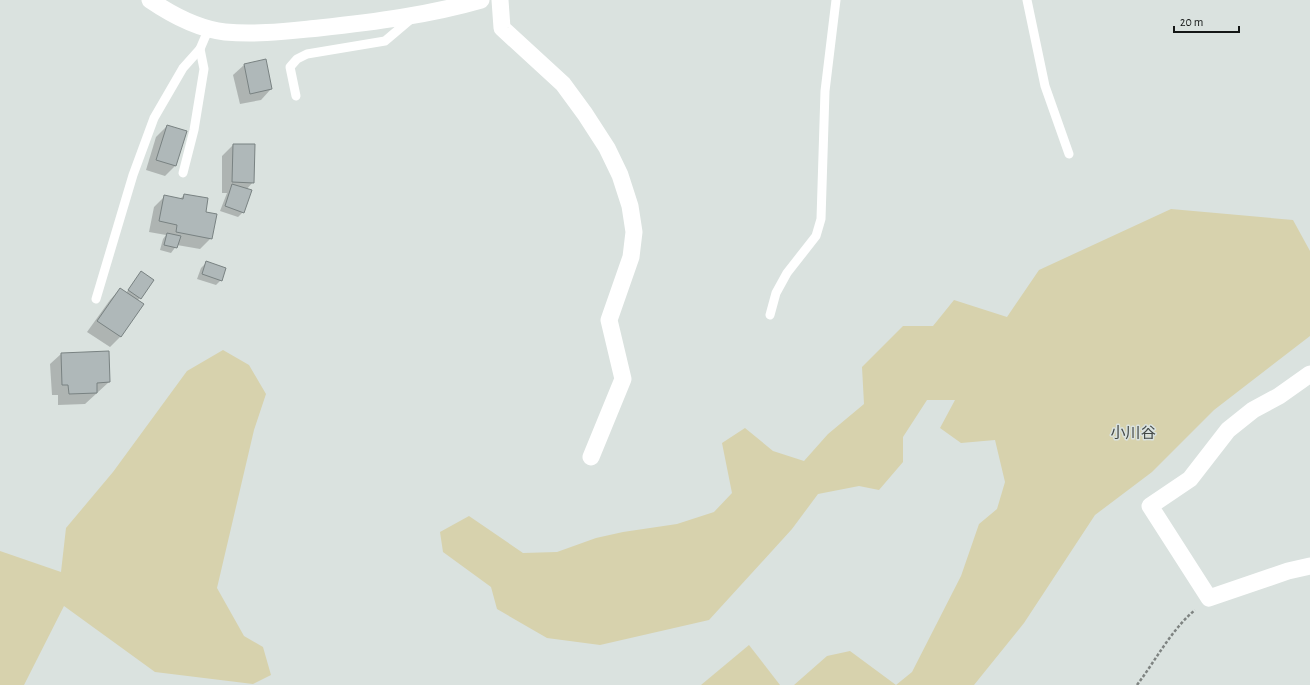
<svg xmlns="http://www.w3.org/2000/svg" width="1310" height="685" font-family="'Alegreya Sans','Noto Sans JP',sans-serif">
	<style>
		.green { fill: #d7d2ad }
		.shadow { fill: #0003 }
		.building { fill: #afb8b9; stroke: #798282 }
		.lines { fill: none; stroke-linecap: round; stroke-linejoin: round }
		.path { stroke: #7e8381; stroke-width: 2.5; stroke-dasharray: 3 2; stroke-linecap: butt }
		.service { stroke: #fff; stroke-width: 9 }
		.minor { stroke: #fff; stroke-width: 17 }
		.labels { text-anchor: middle; dominant-baseline: central; stroke-width: 3; stroke-linejoin: round; paint-order: stroke }
		.neighbourhood-label { font-size: 15px; fill: #424846; stroke: #dae2df }
	</style>
	<rect width="100%" height="100%" fill="#dae2df"/>
	<!-- green -->
	<g class="green">
		<polygon points="1171,209 1293,220 1310,251 1310,336 1214,410 1152,472 1095,515 1024,623 974,685 794,685 827,656 850,651 896,685 912,672 961,576 979,524 997,509 1005,482 995,440 961,443 940,428 955,400 927,400 903,437 903,462 879,490 859,486 818,494 792,529 709,620 600,645 547,638 497,609 491,587 443,552 440,532 469,516 523,553 557,552 596,538 623,532 677,524 714,512 732,493 722,443 745,428 773,451 804,461 828,434 864,404 862,367 903,326 933,326 954,300 1007,317 1039,270"/>
		<polygon points="223,350 249,365 266,394 254,430 217,588 244,636 263,647 271,675 253,684 155,672 64,606 24,685 0,685 0,551 61,572 66,528 113,472 187,371"/>
		<polygon points="749,645 780,685 701,685"/>
	</g>
	<!-- shadow -->
	<g class="shadow">
		<polygon points="244,65 271,89 261,100 240,104 233,75"/>
		<polygon points="167,126 175,166 165,176 146,170 156,137"/>
		<polygon points="233,145 253,182 246,190 243,212 238,217 220,211 227,193 222,193 222,156"/>
		<polygon points="184,195 204,213 211,238 200,249 177,245 171,253 160,250 163,239 166,235 149,232 154,207 164,197 180,199"/>
		<polygon points="207,262 221,280 216,285 197,279 201,268"/>
		<polygon points="141,272 140,298 137,301 142,305 120,337 110,347 87,332 110,300 120,289 126,293"/>
		<polygon points="61,354 109,382 85,404 58,405 58,395 52,395 50,364"/>
	</g>
	<!-- building -->
	<g class="building">
		<polygon points="266,59 272,89 250,94 244,64"/>
		<polygon points="167,125 187,131 176,166 156,160"/>
		<polygon points="233,144 255,144 254,183 232,182"/>
		<polygon points="232,184 252,190 244,213 225,206"/>
		<polygon points="184,194 208,198 206,212 217,214 212,239 176,232 177,225 159,221 164,195 183,199"/>
		<polygon points="167,233 181,236 177,248 164,245"/>
		<polygon points="206,261 226,268 222,281 202,274"/>
		<polygon points="141,271 154,280 141,299 128,290"/>
		<polygon points="120,288 144,304 121,337 97,321"/>
		<polygon points="109,351 110,382 97,383 97,393 69,394 68,385 62,385 61,353"/>
	</g>
	<g class="lines">
		<!-- path -->
		<path class="path" d="M1137 685C1156 660 1171 630 1195 610"/>
		<!-- service -->
		<g class="service">
			<polyline points="1027,0 1045,86 1069,154"/>
			<polyline points="296,96 290,67 297,59 307,54 385,41 411,19"/>
			<polyline points="183,173 194,130 204,69 200,49"/>
			<polyline points="96,299 133,175 154,118 183,68 200,49 209,28"/>
			<polyline points="770,315 776,293 787,273 816,236 821,219 825,91 836,0"/>
		</g>
		<!-- minor -->
		<g class="minor">
			<path d="M150 0C172 15 199 29 225 32 257 35 288 31 319 28 374 22 429 15 481 0"/>
			<polyline points="500,0 502,28 563,84 585,114 607,148 620,175 630,206 634,232 631,257 609,320 623,379 591,457"/>
			<polyline points="1310,374 1279,396 1253,410 1228,430 1190,479 1150,506 1209,598 1288,571 1310,566"/>
		</g>
	</g>
	<g class="labels">
		<!-- neighbourhood labels -->
		<g class="neighbourhood-label">
			<text x="1133" y="433">小川谷</text>
		</g>
	</g>
	<!-- scale -->
	<path d="M1174 26v6h65v-6" fill="none" stroke="#141716" stroke-width="2"/>
	<text x="1180" y="26" font-size="12" fill="#141716" stroke="#dae2df" stroke-width="3" paint-order="stroke">20 m</text>
</svg>
